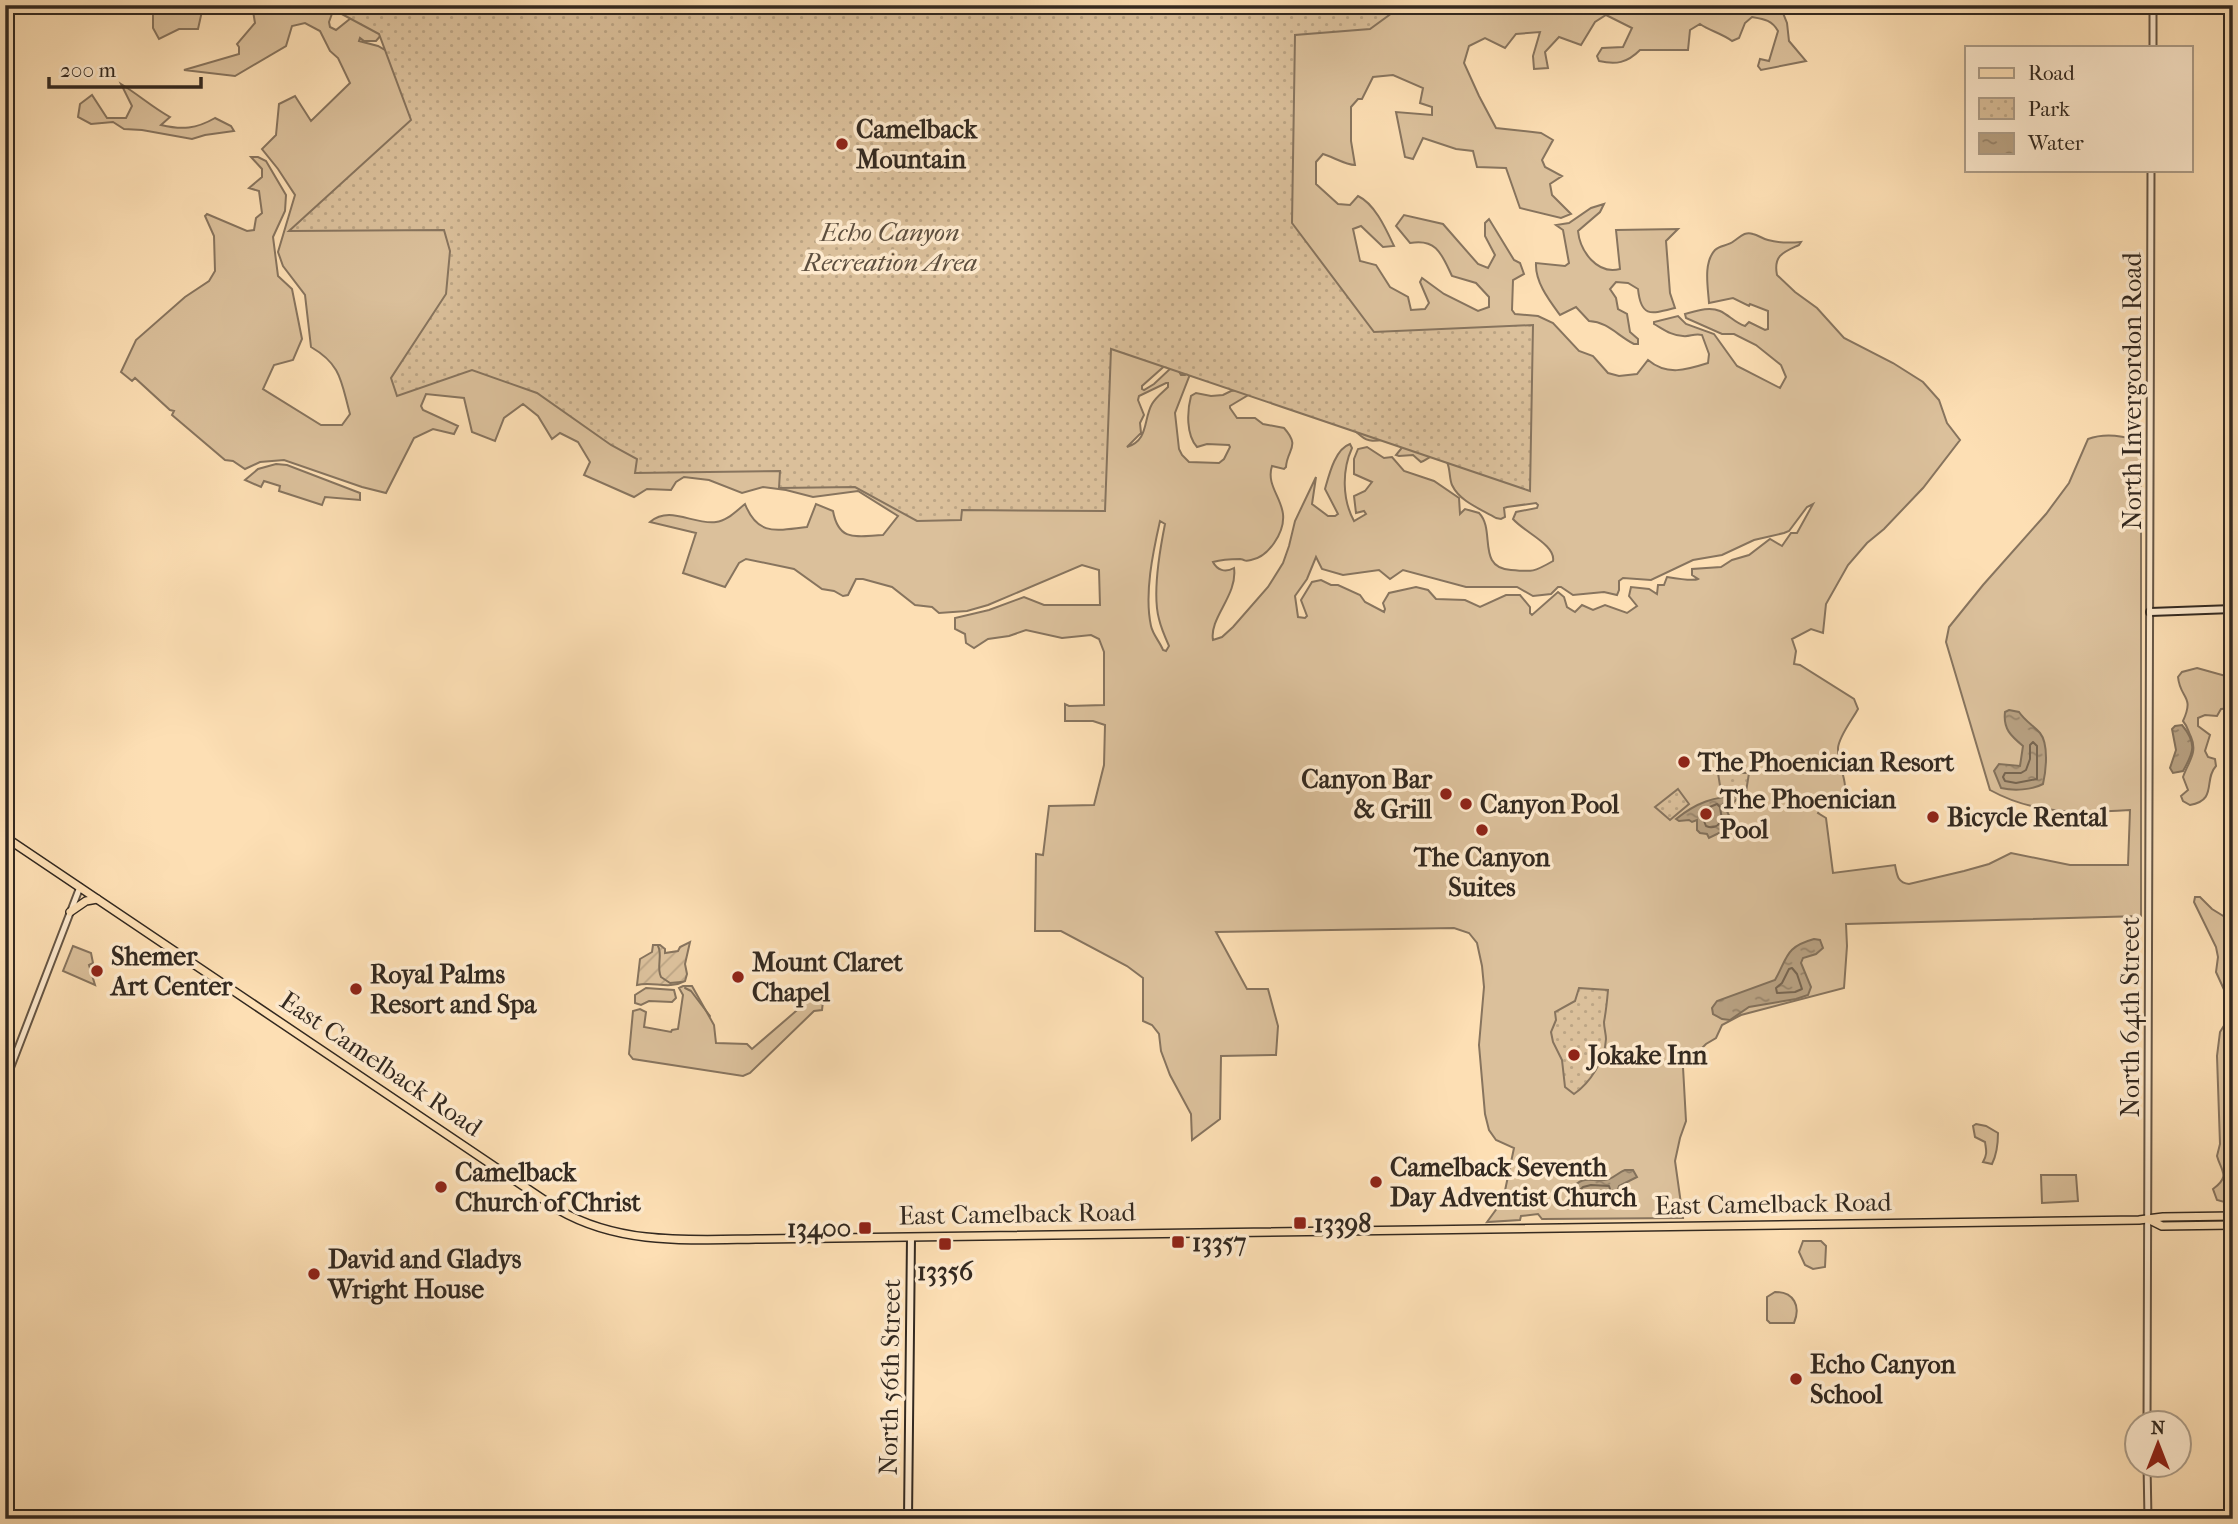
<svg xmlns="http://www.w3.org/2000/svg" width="2238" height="1524" font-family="'IM FELL French Canon',serif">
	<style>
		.grass { fill: #dbc09b; stroke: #87745e; stroke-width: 2; fill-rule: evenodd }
		.park { fill: url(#park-dots); stroke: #87745e; stroke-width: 2 }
		.garden { fill: url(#garden-furrows); stroke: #87745e; stroke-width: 2 }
		.water { fill: url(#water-ripples); stroke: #83715b; stroke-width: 2 }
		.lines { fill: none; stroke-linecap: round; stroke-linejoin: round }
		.shore { stroke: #766551; stroke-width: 2 }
		.stream { stroke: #83715b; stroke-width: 2 }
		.tertiary-casing { stroke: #665645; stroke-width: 9 }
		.secondary-casing { stroke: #332920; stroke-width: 10 }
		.primary-casing { stroke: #332920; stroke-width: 10 }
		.tertiary { stroke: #feeace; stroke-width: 5 }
		.secondary { stroke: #feeace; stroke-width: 6 }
		.primary { stroke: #fddfb4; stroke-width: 7 }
		.poi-dot { fill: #8f2418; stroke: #feeace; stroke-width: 2.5 }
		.labels { text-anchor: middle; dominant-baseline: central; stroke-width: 7; stroke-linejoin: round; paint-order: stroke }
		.poi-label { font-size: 26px; font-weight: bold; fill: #332920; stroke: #feeace; text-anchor: start }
		.park-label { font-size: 26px; font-style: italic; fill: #5d4f3f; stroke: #feeace }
		.street-label { font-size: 26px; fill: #332920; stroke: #feeace }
	</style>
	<defs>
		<pattern id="park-dots" width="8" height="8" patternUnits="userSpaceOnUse" patternTransform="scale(1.75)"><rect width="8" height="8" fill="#dbc09b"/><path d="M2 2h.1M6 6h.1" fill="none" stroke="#bca585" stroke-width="1.8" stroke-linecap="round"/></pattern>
		<pattern id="garden-furrows" width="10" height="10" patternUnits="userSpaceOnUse" patternTransform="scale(1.75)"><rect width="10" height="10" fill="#dbc09b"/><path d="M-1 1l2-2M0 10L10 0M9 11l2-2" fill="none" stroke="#bca585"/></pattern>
		<pattern id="water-ripples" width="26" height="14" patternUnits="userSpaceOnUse" patternTransform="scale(1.75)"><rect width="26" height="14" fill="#b8a182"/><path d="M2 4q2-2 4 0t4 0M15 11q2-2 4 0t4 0" fill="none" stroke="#96836a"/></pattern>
	</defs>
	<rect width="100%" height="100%" fill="#fddfb4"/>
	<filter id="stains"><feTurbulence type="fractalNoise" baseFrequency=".00286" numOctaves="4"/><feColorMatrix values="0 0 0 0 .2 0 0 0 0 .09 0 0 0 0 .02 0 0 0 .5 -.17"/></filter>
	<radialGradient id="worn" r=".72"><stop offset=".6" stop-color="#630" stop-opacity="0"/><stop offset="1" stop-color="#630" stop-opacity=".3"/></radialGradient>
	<!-- grass -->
	<g class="grass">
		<polygon points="130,5 232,5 202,11 198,29 179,29 159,39 153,28 153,11"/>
		<path d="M252 5 333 6 334 8 329 22 330 27 336 30 356 14C368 16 377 22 382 34L376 41H364L360 38 359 41 378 46 409 64V73L413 75 447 71 448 66 443 53 453 42 469 57 475 55 501 29 504 23V5H587L599 21 617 34H646C651 42 656 50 663 57 679 72 710 86 710 111L695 119 697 124 711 128 722 139 743 140 767 154 789 149 800 153 815 149 827 152 826 155 809 158 807 162 816 175 826 177 825 185H844L850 181C860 190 869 206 884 195L881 188 873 187 870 183 875 178 893 174 891 182 901 189 904 184 899 177 901 174H913L926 170 939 175 963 168 948 164 923 166 896 147 886 153 882 164 877 163 870 133 866 129 851 128 843 119 848 101 839 104 832 101C831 91 839 87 839 78L822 50 816 32 807 26H797L798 34 802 38 800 46V60L779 62 777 65 782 73 796 82 802 96 818 117C814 126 806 126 798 126V120L788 95 756 72H753L738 84 737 94C747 105 758 99 770 104L771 126 788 124 786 128C765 134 757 128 744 111H737L728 105 693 65 669 50 639 5H1814L1783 7V13L1787 23 1789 41 1806 61 1761 70 1758 66 1760 59 1769 61 1778 31C1772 20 1764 19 1752 17L1745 23 1739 38 1732 41C1721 33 1710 31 1700 24L1690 30 1688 50H1640C1627 63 1616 65 1599 61L1597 56 1602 48 1623 47 1632 28 1606 15 1595 22 1581 45 1559 37 1545 52 1548 68 1534 69 1533 56 1540 32 1516 34 1505 48 1485 38 1469 46 1464 63 1479 96 1496 128 1541 133 1553 140 1542 160 1545 167 1562 176 1550 184 1552 195 1571 214 1561 218 1520 208 1506 168 1477 167 1473 151 1456 149 1423 138 1413 159 1405 157 1396 112 1432 115V107L1420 103 1423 88 1393 75 1373 77 1362 99H1358L1351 107V141L1355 165C1346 165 1333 157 1323 154L1316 162V184L1338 204 1350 205 1358 196C1375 204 1386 229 1394 246L1383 247 1361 226 1353 229 1360 261 1376 265 1390 287 1408 297 1411 310 1425 309 1429 303 1420 282 1422 278 1444 294 1478 311 1489 307V297L1476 283 1452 276C1442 255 1437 238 1410 243L1396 226 1404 215 1443 224 1478 264 1488 268 1495 255 1485 236V223L1489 219 1514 260 1520 263 1524 274 1513 280 1512 310 1515 314 1538 316 1553 323 1579 351 1593 356 1608 373 1619 376 1637 374 1648 360C1667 376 1686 370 1708 363L1709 354 1702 335C1694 333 1690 337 1683 336 1672 336 1663 329 1654 324V322L1678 316 1686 324 1714 334 1737 366 1780 388 1786 377 1781 365 1756 345 1734 334H1722L1686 318 1685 314C1696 311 1709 306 1720 311 1729 315 1735 323 1745 326L1749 322 1765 330 1768 329V311L1750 304 1749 306 1733 298 1709 303C1708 287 1703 263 1715 250 1720 245 1728 246 1734 241 1740 237 1745 231 1753 234 1758 235 1763 239 1768 240 1779 243 1790 243 1801 242L1799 245C1784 252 1773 255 1777 275L1795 292 1817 308 1844 338 1893 363 1923 382 1939 400 1947 423 1960 440 1923 488 1884 529 1867 543 1848 565 1826 604 1823 633 1811 629 1792 639 1796 651 1794 664 1800 665 1854 699 1858 709C1852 720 1839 736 1838 748 1837 768 1851 782 1842 802L1821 806 1818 813 1826 818 1833 873 1895 865C1897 874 1897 883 1909 884L1964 871 1989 864 2011 853 2070 865H2128L2130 810C2080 813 2035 815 1990 790L1946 642 1949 627 1983 585 2046 514 2069 483 2088 439C2104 433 2126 435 2141 443V916L1846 924 1847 946 1844 988 1741 1015 1722 1025 1716 1038 1706 1044 1683 1067 1686 1121 1680 1138 1675 1161 1683 1218 1542 1219 1538 1214 1521 1216 1520 1220 1487 1222 1503 1200 1514 1148 1496 1140 1489 1130 1485 1114 1479 1045 1484 987 1482 966 1477 943 1469 933 1454 928 1216 932 1247 989H1268L1278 1026 1276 1055 1221 1056 1220 1119 1192 1140 1191 1114 1170 1075 1161 1051 1159 1034 1152 1025 1143 1021V978L1127 966 1061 931H1035L1036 854 1043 855 1049 806 1094 805 1104 765 1105 725 1093 721H1065V704L1069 706 1104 705V652L1099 639 1091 635 1062 638 1026 630 1009 636 988 639 974 648 966 643 965 634 955 629V618L989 610 1024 597 1044 605H1100L1099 570 1082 565 988 605 967 611 939 613 932 607 915 605 892 587 863 579H856L848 595 843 596 834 591 822 589 794 569 746 559 739 563 725 587 683 573 696 533 650 522C670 505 693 525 716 522 727 521 736 511 745 504 758 537 777 530 807 527L816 504 833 511C839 543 857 536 883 535L898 516 858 491 813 497 786 490 763 487 742 493 709 480 684 477 676 482 671 490 647 489 634 497 584 475 590 462 578 442 560 433 552 439 538 416 523 404 504 418 495 441 472 432 464 398 426 394 421 406 423 410 458 426 454 434 433 429 414 438 386 493 362 487 284 460 260 462 245 469 233 461 225 460 172 415 174 411 170 410 135 378 132 381 121 372 136 340 185 297 209 281 215 271 214 236 205 216 207 214 247 231 254 230 256 218 262 213 259 191 249 188 262 177V169L251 157H258L266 161 286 195 285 211 273 237 278 276 292 289 302 339 293 360 274 365 263 389 321 425H342L350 414C341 382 342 365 311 347L305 295 283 266 278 252 295 195 278 169 262 149 276 135 279 104 295 96 311 121 350 83 338 58 330 51 320 31 305 23 292 26 286 46 235 76 184 70 239 54V47L237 44 255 23ZM743 25 749 26 752 31 746 41 739 47 736 67 729 71 710 68 714 57 728 46 734 29ZM1137 311 1162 317 1175 325 1189 327 1191 330C1188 338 1184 341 1187 350L1196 355 1198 363 1209 360C1229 380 1233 364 1256 372L1258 388 1286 394 1299 389 1321 390 1324 391 1323 394 1313 397 1311 401 1337 412H1352L1358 416 1374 417 1352 423C1353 430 1356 432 1361 436 1375 448 1389 433 1405 441V444L1396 455 1399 456 1413 455 1421 462C1427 460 1434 452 1440 455 1452 461 1448 476 1452 485 1460 502 1481 509 1496 518L1501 519 1505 517 1504 508 1507 507 1536 503 1538 505 1537 508 1516 512 1513 519C1524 532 1556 545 1553 561 1534 572 1533 572 1511 570 1476 568 1496 530 1479 513L1465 509 1460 514 1459 498 1434 481 1404 471 1392 457 1384 458 1367 447 1358 449 1354 459V474L1372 482 1365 491 1354 496 1356 513 1364 511 1366 514 1354 521C1342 499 1342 470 1352 448L1350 444C1335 449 1329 475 1325 489L1338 514 1335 516H1328L1312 504 1316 477 1295 521 1289 546 1283 563 1268 587 1233 627 1222 637 1213 640C1209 618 1238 595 1234 568 1225 573 1217 570 1213 562 1220 560 1233 559 1240 559 1247 560 1243 562 1251 560 1268 557 1285 533 1283 514 1281 497 1266 484 1272 466L1284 469 1286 467C1287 449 1301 447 1284 428L1263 424 1255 418H1237L1230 408V406L1250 394 1246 389 1231 391 1223 395 1211 396 1196 393 1191 396C1187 411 1186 435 1197 447L1207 444 1229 445 1230 447 1224 459 1219 463 1189 462 1182 455 1179 449 1175 413 1194 364H1191L1185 375H1181L1177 368 1172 367 1154 384 1144 390 1142 389V386L1178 354 1179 344 1177 333C1163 336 1154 334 1147 322L1134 320V314ZM1166 383H1168V387C1163 392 1156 397 1152 404 1143 420 1149 440 1127 447L1141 433 1140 423 1144 415 1138 400 1139 396ZM1813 504 1797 533H1791L1782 546 1770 539 1749 555 1732 560 1721 567 1692 569V575L1698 579C1694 581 1673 578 1667 577L1664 585H1658L1657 594 1649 589 1631 587 1629 596 1637 606 1627 613 1605 605 1593 610 1582 605 1575 612 1567 607 1564 597 1558 592 1532 615 1530 613V607L1520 595H1506L1480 607 1465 600 1436 599 1428 590 1416 587 1389 593 1383 603 1385 609 1384 612 1365 602 1360 595 1338 585H1331L1321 580 1312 582 1301 600 1307 616 1305 618 1298 617 1295 596 1307 579 1316 557 1322 569 1343 575 1379 570 1390 579 1403 570 1466 587H1517L1533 596 1551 594 1558 587H1561L1573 595 1604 592 1617 595 1619 590V581L1623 578 1651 580 1693 560 1722 555 1754 540 1784 533 1789 531 1807 507ZM1160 521 1165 524C1160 549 1152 594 1159 619 1161 628 1165 637 1169 646L1166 651 1163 650C1160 642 1153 635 1151 626 1144 594 1153 552 1160 521Z"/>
		<path d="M121 84C139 95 152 107 170 117L161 125C182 130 196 129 215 118L231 126 234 131 205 135 192 139 142 130 124 129 113 122 91 124 78 117 80 104 92 95 107 118H126L132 106Z"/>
		<path d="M1604 204 1600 212 1578 231C1580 251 1597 275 1620 269L1616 230 1678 229 1666 241 1670 293 1675 308C1651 314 1641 318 1638 289L1628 283 1616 282 1610 289 1616 298 1618 309 1627 314 1630 332 1638 339V344H1634C1618 336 1608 322 1589 321L1576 307 1560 315C1549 300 1535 282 1536 263L1565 266 1569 263 1563 230 1556 225 1569 223 1591 208Z"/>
		<polygon points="276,464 287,465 360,493 360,500 325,497 322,505 279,491 280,486 264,481 261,487 245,480 258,469"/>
		<path d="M2197 668 2233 678V708L2221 709 2217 716 2205 715 2198 718V726L2210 735 2205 751 2208 757 2215 759 2216 766C2203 780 2218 800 2190 805L2183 801 2181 796 2188 790 2183 777C2188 762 2198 753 2191 737 2188 731 2188 727 2183 721 2195 695 2180 699 2178 677L2182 672Z"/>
		<path d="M2195 897H2200L2212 909 2233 922V1147L2228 1150C2224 1158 2225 1167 2233 1172V1200L2228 1203 2217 1200 2213 1189C2231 1176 2221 1171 2217 1156L2220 1144 2217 1056 2220 1032 2230 1016 2231 1005 2216 972 2218 957 2216 947 2194 902Z"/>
		<polygon points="73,946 91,953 93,963 89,965 95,985 63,971"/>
		<polygon points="683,986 692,986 714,1025 716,1043 747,1044 752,1049 810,999 813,992 824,992 822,1010 814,1011 750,1073 743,1076 633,1059 629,1054 633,1011 640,1009 646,1012 644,1027 671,1032 672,1030 678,1029 683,995 679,988"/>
		<polygon points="646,988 674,990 676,998 672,1002 649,1001 641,1005 635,1003 635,995"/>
		<path d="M1976 1124 1986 1126 1998 1133C1998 1143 1997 1154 1992 1164L1983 1162C1988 1153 1986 1150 1985 1142L1975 1137 1973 1126Z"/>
		<polygon points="2041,1175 2076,1175 2078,1201 2042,1203"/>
		<polygon points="1803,1241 1821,1241 1826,1246 1825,1267 1813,1269 1805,1265 1799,1252"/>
		<path d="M1775 1292C1794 1292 1801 1306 1794 1323H1770L1767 1320V1297Z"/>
	</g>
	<!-- park -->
	<g class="park">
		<polygon points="325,5 1403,5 1370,29 1295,35 1292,223 1374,332 1533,325 1530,491 1111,349 1105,511 962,510 961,520 917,521 855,487 779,488 780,471 635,473 637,459 611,445 537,393 472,370 397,396 391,378 446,294 450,251 444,230 289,231 411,120 379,34"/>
		<polygon points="1718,773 1749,773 1746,792 1721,792"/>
		<polygon points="1678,789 1689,804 1670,820 1655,807"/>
		<path d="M1579 988 1608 990C1607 1002 1606 1011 1604 1022 1604 1028 1606 1034 1606 1039 1605 1060 1590 1083 1574 1094L1565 1087 1562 1060 1553 1042 1551 1032 1556 1020 1555 1012 1575 1001Z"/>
	</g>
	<!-- garden -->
	<path class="garden" d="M690 942 685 964 687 974 685 981C668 990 654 981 637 985L640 959 652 952 653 945H660L665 949V953L678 951 680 947Z"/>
	<!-- water -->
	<g class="water">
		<path d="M2009 710 2019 712C2026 722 2033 725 2040 733 2049 744 2046 771 2043 784 2032 790 2014 791 2001 788L1994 771 1999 764 2020 766 2023 746C2011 736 2003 729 2005 712Z"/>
		<path d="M2182 725C2197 743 2194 752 2183 771L2173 773 2170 768 2176 750 2172 729 2175 726Z"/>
		<path d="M1740 796 1731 805 1730 809H1726L1732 822 1727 826V831L1719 833 1709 838 1707 834 1700 833 1697 830V820L1692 822 1689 820 1679 821 1676 819C1696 803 1714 796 1740 796Z"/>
		<path d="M1814 939 1820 940 1823 948 1816 954 1803 958 1801 963 1811 987 1808 995 1796 999 1749 1007 1730 1020 1722 1019 1713 1014 1712 1008 1717 1001 1775 980C1788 957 1785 947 1814 939Z"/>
		<path d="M1625 1170H1633L1637 1177 1619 1186 1612 1207H1604L1592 1202H1576L1573 1200 1570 1190C1586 1172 1591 1184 1609 1179 1615 1177 1619 1172 1625 1170Z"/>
	</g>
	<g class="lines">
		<!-- shore -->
		<g class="shore">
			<polygon points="2033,742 2037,746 2037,779 2016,783 2005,781 2003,777 2005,773 2021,773 2026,770 2030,759 2030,745"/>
			<path d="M1717 804 1720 807 1722 820C1718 827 1713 829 1706 826L1700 811Z"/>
			<polygon points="1792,968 1797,974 1802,989 1795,992 1777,993 1776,988 1782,983 1789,969"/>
			<polygon points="1591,1185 1609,1186 1610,1189 1608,1198 1605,1199 1594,1195 1580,1194 1579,1191 1583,1187"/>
		</g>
		<!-- stream -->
		<g class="stream">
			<path d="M658 946C663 955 656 967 661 977L670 983 681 982"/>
			<polyline points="685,988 691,991 710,1016"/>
		</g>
		<!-- tertiary casing -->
		<g class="tertiary-casing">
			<g id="tertiary">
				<polyline points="2153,47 2153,5"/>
				<polyline points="5,1082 80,887"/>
				<polyline points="2147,1422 2151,170"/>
				<polyline points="2147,1464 2148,1519"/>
			</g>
		</g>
		<!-- secondary casing -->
		<g class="secondary-casing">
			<g id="secondary">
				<polyline points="2150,612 2233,609"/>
				<polyline points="908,1519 911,1237"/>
			</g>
		</g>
		<!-- primary casing -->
		<g class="primary-casing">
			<g id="primary">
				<path d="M5 837 559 1210C620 1245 688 1240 756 1239L2139 1220 2163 1217 2233 1216"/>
				<polyline points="70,912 86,901 97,899"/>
				<polyline points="2150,1220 2162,1226 2233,1225"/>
			</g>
		</g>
		<!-- tertiary -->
		<use href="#tertiary" class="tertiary"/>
		<!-- secondary -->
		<use href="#secondary" class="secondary"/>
		<!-- primary -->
		<use href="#primary" class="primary"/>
	</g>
	<!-- markers -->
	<g class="poi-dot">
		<circle cx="842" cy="144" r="7"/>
		<circle cx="1684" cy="762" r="7"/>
		<circle cx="1446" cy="794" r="7"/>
		<circle cx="1466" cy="804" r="7"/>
		<circle cx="1706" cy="814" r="7"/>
		<circle cx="1933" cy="817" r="7"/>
		<circle cx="1482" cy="830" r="7"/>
		<circle cx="97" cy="971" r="7"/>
		<circle cx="738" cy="977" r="7"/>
		<circle cx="356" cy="989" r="7"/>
		<circle cx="1574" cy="1055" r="7"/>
		<circle cx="1376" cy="1182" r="7"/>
		<circle cx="441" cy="1187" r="7"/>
		<rect x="1293" y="1216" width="14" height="14" rx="3.5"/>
		<rect x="858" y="1221" width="14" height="14" rx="3.5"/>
		<rect x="1171" y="1235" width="14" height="14" rx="3.5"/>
		<rect x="938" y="1237" width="14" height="14" rx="3.5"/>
		<circle cx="314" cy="1274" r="7"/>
		<circle cx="1796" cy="1379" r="7"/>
	</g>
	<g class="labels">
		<!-- poi labels -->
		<g class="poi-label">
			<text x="856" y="129">Camelback<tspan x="856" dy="30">Mountain</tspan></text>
			<text x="1698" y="762">The Phoenician Resort</text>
			<text x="1432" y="779" text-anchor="end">Canyon Bar<tspan x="1432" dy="30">&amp; Grill</tspan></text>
			<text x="1720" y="799">The Phoenician<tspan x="1720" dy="30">Pool</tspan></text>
			<text x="1480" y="804">Canyon Pool</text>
			<text x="1947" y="817">Bicycle Rental</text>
			<text x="1482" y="857" text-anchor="middle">The Canyon<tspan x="1482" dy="30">Suites</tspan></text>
			<text x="111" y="956">Shemer<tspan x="111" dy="30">Art Center</tspan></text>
			<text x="752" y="962">Mount Claret<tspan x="752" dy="30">Chapel</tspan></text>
			<text x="370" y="974">Royal Palms<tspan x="370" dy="30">Resort and Spa</tspan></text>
			<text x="1588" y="1055">Jokake Inn</text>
			<text x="1390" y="1167">Camelback Seventh<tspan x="1390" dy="30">Day Adventist Church</tspan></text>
			<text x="455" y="1172">Camelback<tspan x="455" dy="30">Church of Christ</tspan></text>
			<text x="1314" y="1223">13398</text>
			<text x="851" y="1228" text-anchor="end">13400</text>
			<text x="1192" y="1242">13357</text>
			<text x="328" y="1259">David and Gladys<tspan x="328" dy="30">Wright House</tspan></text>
			<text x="945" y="1271" text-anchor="middle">13356</text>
			<text x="1810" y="1364">Echo Canyon<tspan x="1810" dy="30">School</tspan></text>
		</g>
		<!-- park labels -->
		<g class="park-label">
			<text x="890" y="232">Echo Canyon<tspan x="890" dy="30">Recreation Area</tspan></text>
		</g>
		<!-- street labels -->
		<g class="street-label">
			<text transform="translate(2132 391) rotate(-90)">North Invergordon Road</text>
			<text transform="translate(2130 1017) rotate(-90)">North 64th Street</text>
			<text transform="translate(381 1064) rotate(34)">East Camelback Road</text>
			<text transform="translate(1773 1204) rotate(-1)">East Camelback Road</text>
			<text transform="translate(1017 1214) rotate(-1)">East Camelback Road</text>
			<text transform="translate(890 1377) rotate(-89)">North 56th Street</text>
		</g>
	</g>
	<!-- margin -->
	<rect width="2238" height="1524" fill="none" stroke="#fddfb4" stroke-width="28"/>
	<rect x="7" y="7" width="2224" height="1510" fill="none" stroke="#332920" stroke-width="3.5"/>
	<rect x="14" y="14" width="2210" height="1496" fill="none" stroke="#332920" stroke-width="2"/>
	<!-- legend -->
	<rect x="1965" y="46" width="228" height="126" fill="#feeace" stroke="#ad9d88" stroke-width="2"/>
	<rect x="1979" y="68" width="35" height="10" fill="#fddfb4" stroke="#ad9d88" stroke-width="2"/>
	<text x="2028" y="80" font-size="21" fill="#332920">Road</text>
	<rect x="1979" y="98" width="35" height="21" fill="url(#park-dots)" stroke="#ad9d88" stroke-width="2"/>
	<text x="2028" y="116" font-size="21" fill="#332920">Park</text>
	<rect x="1979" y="133" width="35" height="21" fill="url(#water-ripples)" stroke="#ad9d88" stroke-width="2"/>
	<text x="2028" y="150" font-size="21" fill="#332920">Water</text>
	<!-- north arrow -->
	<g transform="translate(2158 1444)"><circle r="33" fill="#feeace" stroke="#ad9d88" stroke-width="2"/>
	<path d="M0-5L12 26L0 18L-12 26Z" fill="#8f2418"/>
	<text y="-10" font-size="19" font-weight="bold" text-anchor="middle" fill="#332920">N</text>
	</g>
	<!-- scale -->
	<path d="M49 77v10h152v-10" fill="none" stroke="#332920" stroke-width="3.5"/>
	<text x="60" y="77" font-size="21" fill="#332920" stroke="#feeace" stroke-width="5" paint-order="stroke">200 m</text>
	<rect width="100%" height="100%" filter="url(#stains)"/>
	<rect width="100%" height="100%" fill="url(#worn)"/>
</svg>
